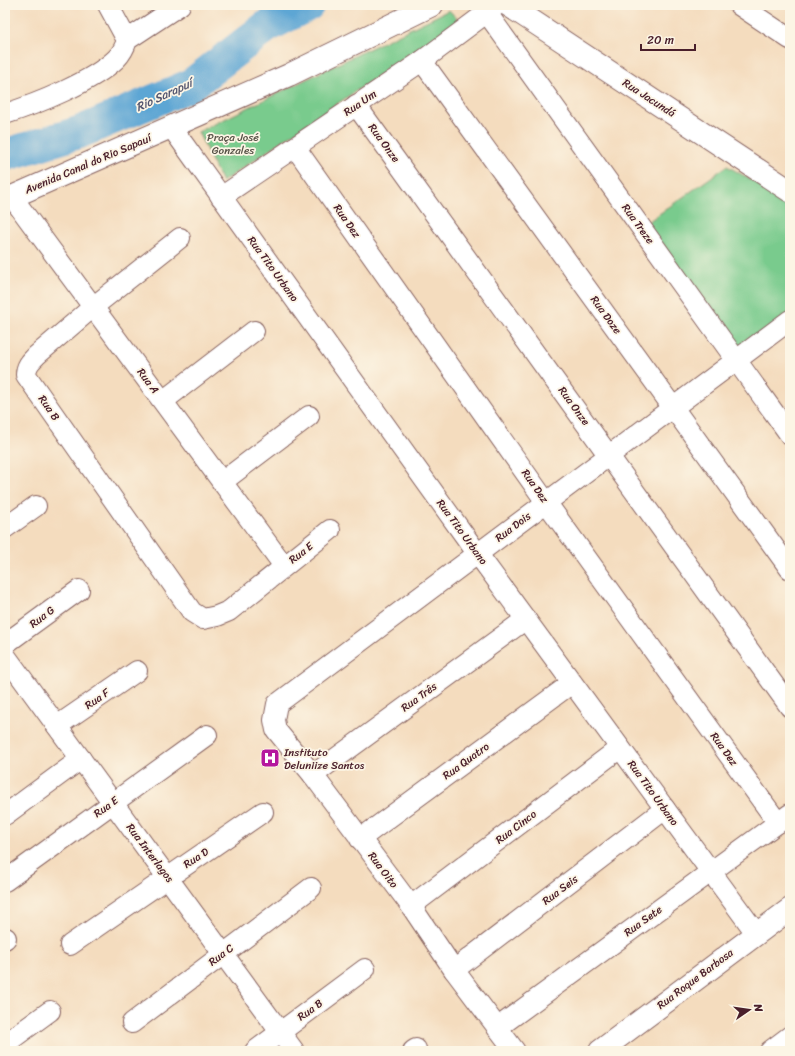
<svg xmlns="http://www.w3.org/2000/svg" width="795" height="1056" font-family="Sriracha,sans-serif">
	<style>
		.green { fill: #79cb8d; stroke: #62755c }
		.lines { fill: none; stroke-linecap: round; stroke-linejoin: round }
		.river { stroke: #5da6d4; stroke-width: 33 }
		.street-casing { stroke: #86615e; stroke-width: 22 }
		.secondary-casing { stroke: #86615e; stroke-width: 24 }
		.street { stroke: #fff; stroke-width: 20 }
		.secondary { stroke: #fff; stroke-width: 22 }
		.labels { text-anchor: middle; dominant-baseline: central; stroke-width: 3.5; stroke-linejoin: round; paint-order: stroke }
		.street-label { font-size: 11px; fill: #4a1f2b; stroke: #fcf5e5 }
		.park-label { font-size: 11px; fill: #585348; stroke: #fcf5e5 }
		.poi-label { font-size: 11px; fill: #4a1f2b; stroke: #fcf5e5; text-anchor: start }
		.water-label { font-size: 12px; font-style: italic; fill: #52556f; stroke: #fcf5e5 }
	</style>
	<rect width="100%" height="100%" fill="#fcf5e5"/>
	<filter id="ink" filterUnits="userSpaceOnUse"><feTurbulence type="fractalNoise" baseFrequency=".025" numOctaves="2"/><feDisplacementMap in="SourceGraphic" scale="8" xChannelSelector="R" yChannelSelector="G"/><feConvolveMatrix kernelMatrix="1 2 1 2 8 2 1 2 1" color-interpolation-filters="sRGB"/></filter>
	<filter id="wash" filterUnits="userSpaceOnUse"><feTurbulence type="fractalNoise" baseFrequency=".012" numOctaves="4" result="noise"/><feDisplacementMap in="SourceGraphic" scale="16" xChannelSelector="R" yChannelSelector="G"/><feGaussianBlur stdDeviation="0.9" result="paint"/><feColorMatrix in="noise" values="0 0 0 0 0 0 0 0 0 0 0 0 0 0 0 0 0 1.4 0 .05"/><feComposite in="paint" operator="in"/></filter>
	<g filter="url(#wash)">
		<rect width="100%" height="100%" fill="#f4dcbe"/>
		<!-- green -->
		<g class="green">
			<polygon points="449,10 459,21 222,182 198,132"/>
			<polygon points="727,166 790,202 790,316 735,355 645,224"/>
		</g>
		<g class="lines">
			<!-- river -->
			<polyline class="river" points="5,155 80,132 191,85 266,27 308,5"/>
		</g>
	</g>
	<g filter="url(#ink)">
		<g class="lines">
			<!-- street casing -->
			<g class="street-casing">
				<g id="street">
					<polyline points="108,5 127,40"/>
					<polyline points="739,5 790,39"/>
					<polyline points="487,13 790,435"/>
					<polyline points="422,61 790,569"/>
					<polyline points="356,105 790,707"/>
					<path d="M5 114C37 104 92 82 116 59 122 53 125 47 127 40L180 5"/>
					<polyline points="172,128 477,553 756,933"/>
					<polyline points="295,147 546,502 778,823"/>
					<polyline points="12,197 284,566"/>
					<polyline points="221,197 422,61 497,5"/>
					<path d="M180 238 93 307 37 355C30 362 26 366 26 375L192 612 203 619 217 616 229 611 330 530"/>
					<polyline points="163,401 254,331"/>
					<polyline points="222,482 309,416"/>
					<polyline points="5,528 36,506"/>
					<polyline points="5,644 79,590"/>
					<polyline points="5,655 294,1051"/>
					<polyline points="57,726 137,671"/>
					<polyline points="313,775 526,619"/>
					<polyline points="5,815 81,759"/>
					<polyline points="360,839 572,683"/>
					<polyline points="5,881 207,735"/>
					<polyline points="411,906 620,748"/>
					<polyline points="5,939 6,938"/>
					<polyline points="70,945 263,812"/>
					<polyline points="454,970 665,809"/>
					<polyline points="132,1023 311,888"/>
					<polyline points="497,1028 790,814"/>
					<polyline points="5,1044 50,1011"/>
					<polyline points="255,1051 365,969"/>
					<polyline points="413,1051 416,1049"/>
					<polyline points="515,1051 454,970 411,906 313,775 276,730 274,720 277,704 790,320"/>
					<polyline points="770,1051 790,1036"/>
				</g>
			</g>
			<!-- secondary casing -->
			<g class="secondary-casing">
				<g id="secondary">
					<polyline points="508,5 790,191"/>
					<polyline points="5,200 289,75 432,5"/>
					<polyline points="600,1051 790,909"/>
				</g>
			</g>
			<!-- street -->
			<use href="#street" class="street"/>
			<!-- secondary -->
			<use href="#secondary" class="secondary"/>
		</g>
	</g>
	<!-- icons -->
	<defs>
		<g id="hospital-square" transform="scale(1)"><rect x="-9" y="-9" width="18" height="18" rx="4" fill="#b5179e" stroke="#fcf5e5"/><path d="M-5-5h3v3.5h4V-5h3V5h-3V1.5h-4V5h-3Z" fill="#fff"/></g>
	</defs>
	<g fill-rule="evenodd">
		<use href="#hospital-square" x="270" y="758"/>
	</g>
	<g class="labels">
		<!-- street labels -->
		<g class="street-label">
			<text transform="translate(649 98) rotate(33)">Rua Jacundá</text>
			<text transform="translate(360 103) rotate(-34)">Rua Um</text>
			<text transform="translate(384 143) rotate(54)">Rua Onze</text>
			<text transform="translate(88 164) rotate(-23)">Avenida Canal do Rio Sapauí</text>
			<text transform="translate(347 221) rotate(55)">Rua Dez</text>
			<text transform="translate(638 224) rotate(54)">Rua Treze</text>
			<text transform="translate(273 269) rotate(54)">Rua Tito Urbano</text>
			<text transform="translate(606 315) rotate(54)">Rua Doze</text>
			<text transform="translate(148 381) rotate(53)">Rua A</text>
			<text transform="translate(574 406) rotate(54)">Rua Onze</text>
			<text transform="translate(49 408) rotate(55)">Rua B</text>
			<text transform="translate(535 486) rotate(55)">Rua Dez</text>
			<text transform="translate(513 527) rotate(-37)">Rua Dois</text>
			<text transform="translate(462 532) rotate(54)">Rua Tito Urbano</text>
			<text transform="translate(301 553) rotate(-38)">Rua E</text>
			<text transform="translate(42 617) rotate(-37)">Rua G</text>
			<text transform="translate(419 697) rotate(-36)">Rua Três</text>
			<text transform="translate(97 699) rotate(-35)">Rua F</text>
			<text transform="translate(724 749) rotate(54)">Rua Dez</text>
			<text transform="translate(466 761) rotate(-36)">Rua Quatro</text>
			<text transform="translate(653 793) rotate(54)">Rua Tito Urbano</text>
			<text transform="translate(106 807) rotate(-36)">Rua E</text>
			<text transform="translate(516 827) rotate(-37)">Rua Cinco</text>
			<text transform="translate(150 853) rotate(53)">Rua Interlagos</text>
			<text transform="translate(196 858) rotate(-34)">Rua D</text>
			<text transform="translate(383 870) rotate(53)">Rua Oito</text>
			<text transform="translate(560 890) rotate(-37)">Rua Seis</text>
			<text transform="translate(643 921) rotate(-36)">Rua Sete</text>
			<text transform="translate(221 955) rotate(-37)">Rua C</text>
			<text transform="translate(695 979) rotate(-37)">Rua Roque Barbosa</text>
			<text transform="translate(310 1010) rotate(-36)">Rua B</text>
		</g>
		<!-- park labels -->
		<g class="park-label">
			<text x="233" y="137">Praça José<tspan x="233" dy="13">Gonzales</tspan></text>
		</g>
		<!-- poi labels -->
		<g class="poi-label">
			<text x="284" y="752">Instituto<tspan x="284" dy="13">Deluniize Santos</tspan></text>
		</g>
		<!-- water labels -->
		<g class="water-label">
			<text transform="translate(164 95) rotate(-25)">Rio Sarapuí</text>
		</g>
	</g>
	<!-- margin -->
	<rect width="795" height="1056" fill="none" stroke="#fcf5e5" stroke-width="20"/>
	<!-- north arrow -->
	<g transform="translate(749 1010) rotate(77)" stroke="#fcf5e5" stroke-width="3" paint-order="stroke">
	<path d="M0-3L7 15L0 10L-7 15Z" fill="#4a1f2b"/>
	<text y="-6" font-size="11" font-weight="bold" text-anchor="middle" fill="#4a1f2b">N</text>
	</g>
	<!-- scale -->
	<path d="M641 44v6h54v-6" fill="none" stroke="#4a1f2b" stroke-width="2"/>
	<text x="647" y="44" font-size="12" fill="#4a1f2b" stroke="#fcf5e5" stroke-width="3" paint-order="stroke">20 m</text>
</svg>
